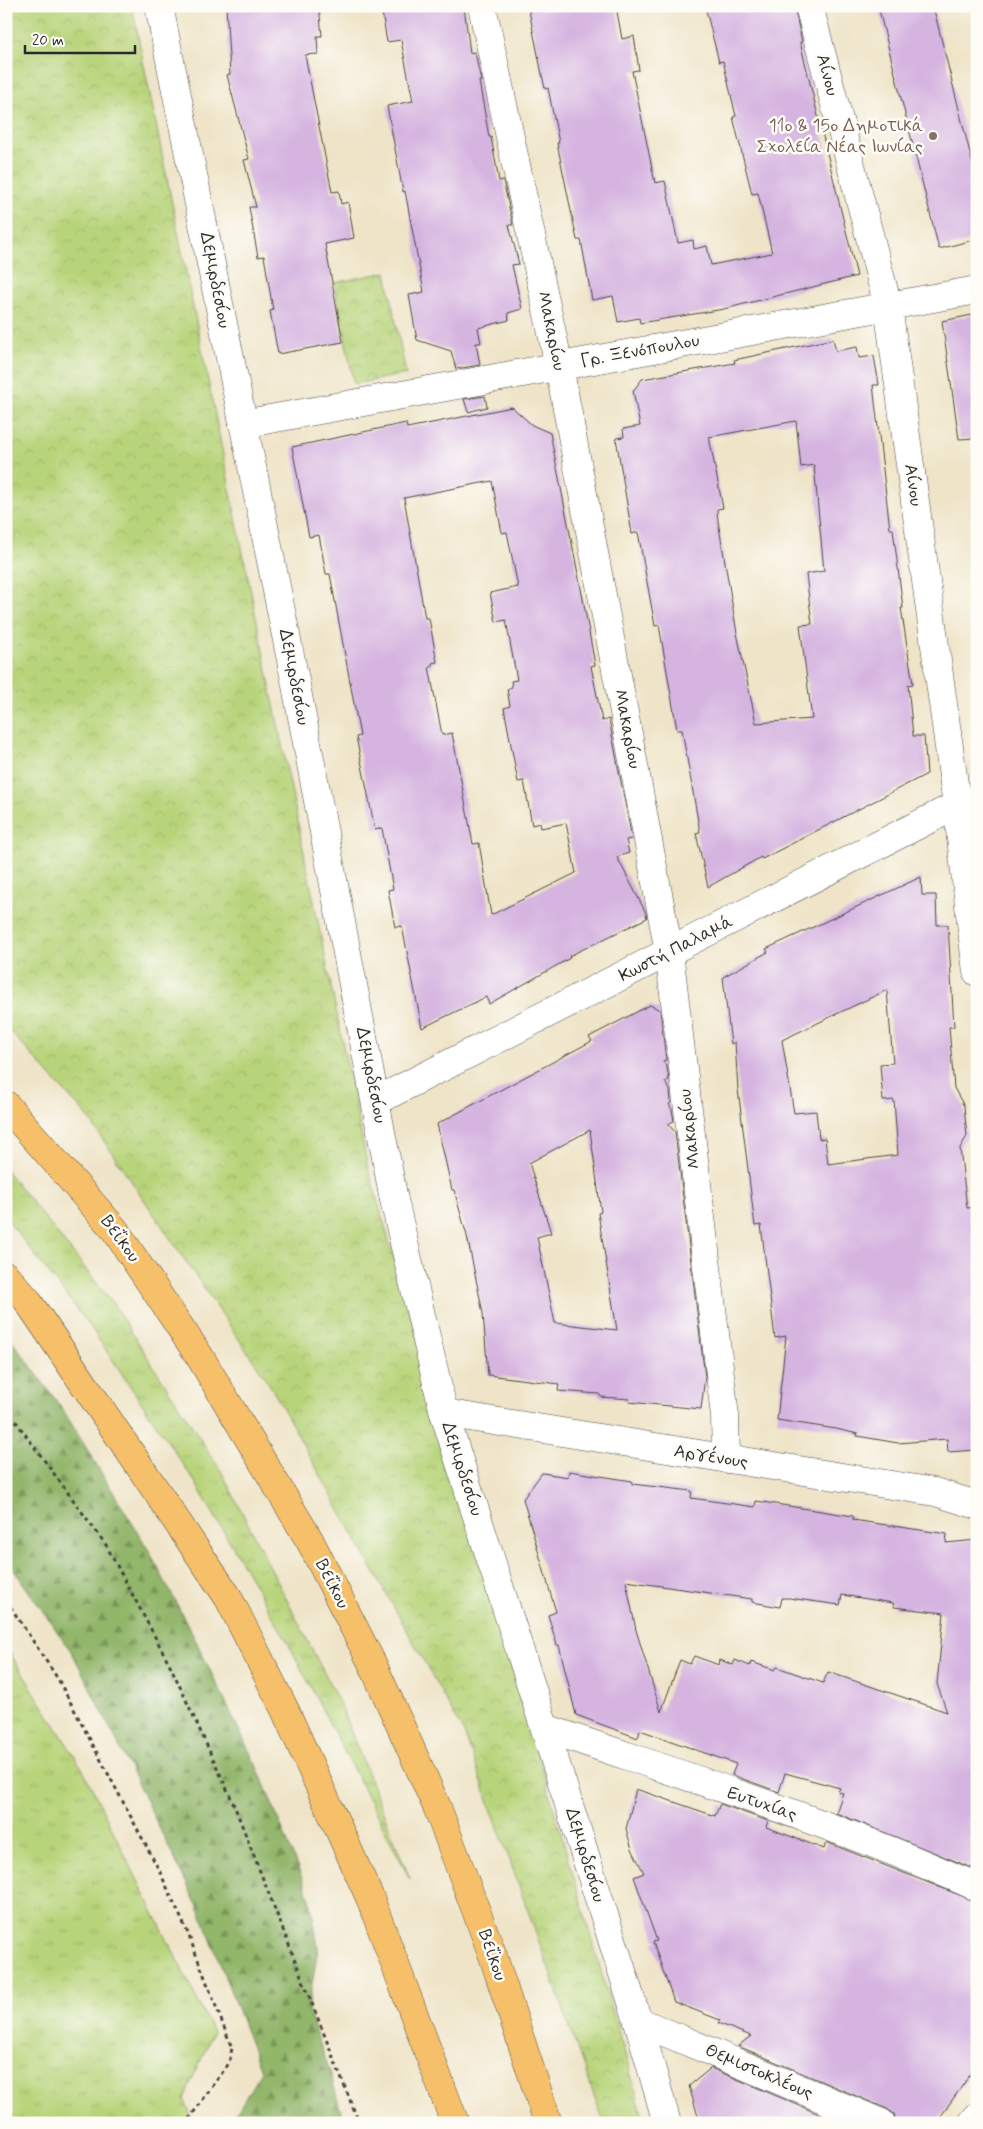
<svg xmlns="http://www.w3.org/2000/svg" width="983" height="2129" font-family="Mynerve,sans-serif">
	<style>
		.grass { fill: url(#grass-tufts); stroke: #728052 }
		.forest { fill: url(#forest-firs); stroke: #5e704a }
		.park { fill: url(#park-crowns); stroke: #728052 }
		.building { fill: #d5b4e0; fill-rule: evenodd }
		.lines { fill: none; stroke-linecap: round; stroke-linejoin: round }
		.minor-casing { stroke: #484743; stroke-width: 29 }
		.primary-casing { stroke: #484743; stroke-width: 29 }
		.path { stroke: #484743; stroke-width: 3; stroke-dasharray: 4 4; stroke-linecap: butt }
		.minor { stroke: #fff; stroke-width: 28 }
		.primary { stroke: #f6c06b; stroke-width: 28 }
		.education-dot { fill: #8d6e63; stroke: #fdfcf7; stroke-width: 2 }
		.labels { text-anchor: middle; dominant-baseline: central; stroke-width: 5; stroke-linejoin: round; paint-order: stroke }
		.street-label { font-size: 18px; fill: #2b2b2b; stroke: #fdfcf7 }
		.education-label { font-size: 18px; fill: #785e54; stroke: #fdfcf7; text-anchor: end }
	</style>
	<defs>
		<pattern id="grass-tufts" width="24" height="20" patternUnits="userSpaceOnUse" patternTransform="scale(1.25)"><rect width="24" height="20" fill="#b8d47a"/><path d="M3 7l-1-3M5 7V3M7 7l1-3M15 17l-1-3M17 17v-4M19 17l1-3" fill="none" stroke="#9eb66a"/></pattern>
		<pattern id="forest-firs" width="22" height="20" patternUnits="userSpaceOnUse" patternTransform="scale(1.25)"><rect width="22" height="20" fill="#92b66a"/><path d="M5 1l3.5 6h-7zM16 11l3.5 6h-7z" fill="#779457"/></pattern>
		<pattern id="park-crowns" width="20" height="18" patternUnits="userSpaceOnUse" patternTransform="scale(1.25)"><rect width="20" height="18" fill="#b8d47a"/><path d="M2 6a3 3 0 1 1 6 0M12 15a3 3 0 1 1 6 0" fill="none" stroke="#9eb66a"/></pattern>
	</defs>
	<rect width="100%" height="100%" fill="#fdfcf7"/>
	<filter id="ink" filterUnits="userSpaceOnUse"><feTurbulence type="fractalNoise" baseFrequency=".02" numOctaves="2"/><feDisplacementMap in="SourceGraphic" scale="10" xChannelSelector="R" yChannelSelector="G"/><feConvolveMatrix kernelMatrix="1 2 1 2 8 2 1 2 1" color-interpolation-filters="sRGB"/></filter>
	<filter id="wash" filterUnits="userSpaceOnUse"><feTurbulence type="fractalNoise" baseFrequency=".0096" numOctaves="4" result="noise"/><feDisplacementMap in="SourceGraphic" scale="20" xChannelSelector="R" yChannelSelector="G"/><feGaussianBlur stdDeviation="1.12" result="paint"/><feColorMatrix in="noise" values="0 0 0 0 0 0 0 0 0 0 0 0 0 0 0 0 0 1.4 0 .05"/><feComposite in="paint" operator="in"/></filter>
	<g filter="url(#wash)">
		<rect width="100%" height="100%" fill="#efe4c8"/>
		<!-- grass -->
		<g class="grass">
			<polygon points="6,1170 112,1302 221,1471 339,1702 410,1879 286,1639 195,1482 89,1325 6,1218"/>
			<polygon points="6,1647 82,1768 213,2032 184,2099 194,2123 6,2123"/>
		</g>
		<!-- forest -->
		<polygon class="forest" points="6,1332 63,1410 148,1549 196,1641 258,1769 310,1898 318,1948 308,2010 330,2072 344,2123 231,2123 261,2071 200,1911 128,1764 73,1654 6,1559"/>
		<!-- park -->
		<g class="park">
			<polygon points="6,6 132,6 368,1168 645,2123 604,2123 464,1733 270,1385 87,1116 6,1027"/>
			<polygon points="386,272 406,374 354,384 334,283"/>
		</g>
		<g id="blocks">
			<!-- building -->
			<g class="building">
				<polygon points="226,6 319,6 322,36 317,36 318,54 305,55 332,192 339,191 341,204 348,202 354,238 325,244 343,342 278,354 270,311 273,310 264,256 258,257 249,207 256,207 244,160 249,159 227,75 230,74"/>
				<polygon points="381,6 464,6 470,53 475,52 481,81 479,81 489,137 491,137 499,181 503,180 513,225 509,225 519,264 512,265 522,309 508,313 509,320 478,328 481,343 476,343 480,365 456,369 451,351 417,340 409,295 424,292 405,191 403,192 387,106 413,101 401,40 387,42"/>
				<polygon points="528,6 616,6 622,39 634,36 639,70 632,71 655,183 665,181 678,243 693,240 694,249 707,246 711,265 772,253 758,193 752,194 733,117 736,116 723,61 719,62 705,6 794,6 802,42 800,42 857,276 724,309 640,323 639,318 618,322 613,296 592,300 581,240 577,240 557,143 559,143 548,88 545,89"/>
				<polygon points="878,6 933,6 977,181 977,239 939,249"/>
				<polygon points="977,314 977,438 959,439 942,321"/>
				<path d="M833 339 836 351 857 347 859 358 874 356 879 385H873L890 529H893L903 608H901L913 684 908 685 913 736H924L927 774 762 859 761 857 708 887 696 833 700 832 682 730H677L659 625 655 626 638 532 632 534 616 438 624 437 623 429 640 426 633 391 642 379 735 363 734 360ZM796 421 801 467 814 465 824 571 806 574 812 624 800 625 812 719 756 723 737 633 718 521 717 509 723 508 709 437Z"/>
				<polygon points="485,396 487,407 468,412 464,399"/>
				<path d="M512 407 532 425 550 433 583 599 595 665 591 666 602 721 609 719 632 839 626 840 629 853 617 857 645 911 647 918 569 956 570 958 489 1004 486 997 422 1028 402 926 395 927 388 890 393 889 382 828 375 830 365 780 356 737 360 736 330 574H326L319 535 309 537 292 447 406 423 407 428ZM492 481 502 533 507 532 518 587 490 593 496 622 506 620 517 680 511 681 512 687 507 689 510 706 504 708 518 782 524 781 532 825 540 823 541 828 566 823 576 873 491 915 479 843 473 844 452 733 442 735 429 667H432V663L437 662 429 618H425L404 498Z"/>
				<path d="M921 877 922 895H936L937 925H948L954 1027H949L954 1088 964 1106 967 1136 960 1148 967 1208 977 1207V1450L948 1452 947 1439 898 1443 857 1436 858 1434 836 1429 777 1420 786 1336 775 1338 761 1225 755 1226 738 1089 735 1042 731 1044 723 977 768 952 766 949ZM887 990 893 1063 880 1064 883 1101 894 1100 898 1155 828 1164 825 1138 819 1139 816 1111 794 1113 782 1040Z"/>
				<path d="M650 1005 660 1010 666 1060 663 1061 667 1068 669 1080 665 1082 670 1090 671 1103 669 1104 672 1110 674 1121 668 1124 675 1132 705 1377 701 1409 629 1402 630 1399 601 1397 599 1394 558 1391 559 1384 488 1375 483 1313 467 1236 454 1190H452L437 1124 592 1041 589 1037ZM590 1130 601 1212 598 1213 617 1330 555 1323 537 1237 551 1233 529 1163Z"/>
				<path d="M569 1471 632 1481V1484L692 1491 691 1498 755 1507 756 1501 853 1516V1520L947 1534 946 1543 977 1540V1870L836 1813 843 1793 838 1792 840 1788 785 1773 779 1792 732 1775 736 1764 640 1730 638 1738 576 1715 559 1645H557L548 1615 556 1612 523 1499 542 1473 568 1477ZM626 1581 752 1599V1602L780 1607 782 1598H789L840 1605 842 1595 893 1603 894 1607 944 1613 937 1684 947 1712 828 1672 823 1683 777 1667 775 1670 751 1662 750 1666 735 1660 733 1665 720 1660 719 1665 694 1656 690 1664 680 1660 661 1712 636 1630Z"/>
				<polygon points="636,1789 715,1816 720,1804 768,1821 766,1827 824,1849 826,1842 977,1902 977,2065 936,2123 896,2123 894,2114 887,2109 738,2046 751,2036 718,2023 720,2020 674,2002 653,1942 657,1941 634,1877 644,1873 632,1849 626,1829"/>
				<polygon points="711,2068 840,2123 700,2123 689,2086"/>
			</g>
		</g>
	</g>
	<g filter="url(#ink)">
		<use href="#blocks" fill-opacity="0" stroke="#484743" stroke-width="1"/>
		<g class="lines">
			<!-- minor casing -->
			<g class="minor-casing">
				<g id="minor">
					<polyline points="159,6 295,680 394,1200 444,1413 638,2021 667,2123"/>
					<polyline points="482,6 559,366 669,952 725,1416 726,1459"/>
					<polyline points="809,6 888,306 957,805 977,972"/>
					<polyline points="243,424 977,290"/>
					<polyline points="376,1101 957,805 977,799"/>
					<polyline points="444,1413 935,1492 977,1505"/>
					<path d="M545 1728C690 1778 837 1824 977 1887"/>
					<polyline points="638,2021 881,2123"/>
					<polyline points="972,2123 977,2117"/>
				</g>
			</g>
			<!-- primary casing -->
			<g class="primary-casing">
				<g id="primary">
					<polyline points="6,1105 115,1230 200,1357 310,1541 373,1665 437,1807 492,1953 548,2123"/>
					<polyline points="6,1276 27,1300 228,1597 285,1710 370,1898 455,2123"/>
				</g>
			</g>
			<!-- path -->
			<g class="path">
				<polyline points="6,1408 106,1545 170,1665 232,1800 359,2123"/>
				<polyline points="6,1600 58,1679 159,1870 187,1931 232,2048 229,2063 186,2123"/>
				<polyline points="6,2104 18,2123"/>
			</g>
			<!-- minor -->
			<use href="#minor" class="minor"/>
			<!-- primary -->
			<use href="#primary" class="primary"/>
		</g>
	</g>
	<!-- markers -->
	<circle class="education-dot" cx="933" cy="136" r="5"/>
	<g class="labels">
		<!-- street labels -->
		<g class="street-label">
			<text transform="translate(827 75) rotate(75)">Αίνου</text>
			<text transform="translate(215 280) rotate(79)">Δεμιρδεσίου</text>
			<text transform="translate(551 331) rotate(78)">Μακαρίου</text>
			<text transform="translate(640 351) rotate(-10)">Γρ. Ξενόπουλου</text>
			<text transform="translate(913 485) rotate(82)">Αίνου</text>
			<text transform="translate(294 677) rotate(79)">Δεμιρδεσίου</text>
			<text transform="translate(627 729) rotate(79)">Μακαρίου</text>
			<text transform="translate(676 949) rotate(-27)">Κωστή Παλαμά</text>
			<text transform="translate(371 1075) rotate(79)">Δεμιρδεσίου</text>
			<text transform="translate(690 1129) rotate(-97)">Μακαρίου</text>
			<text transform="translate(120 1239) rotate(54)">Βεΐκου</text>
			<text transform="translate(711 1457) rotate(9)">Αργένους</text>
			<text transform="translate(462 1469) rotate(72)">Δεμιρδεσίου</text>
			<text transform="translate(332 1584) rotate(63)">Βεΐκου</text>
			<text transform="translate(762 1804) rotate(19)">Ευτυχίας</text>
			<text transform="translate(585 1855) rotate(73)">Δεμιρδεσίου</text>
			<text transform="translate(492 1955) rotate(71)">Βεΐκου</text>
			<text transform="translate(759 2072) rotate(23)">Θεμιστοκλέους</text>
		</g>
		<!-- education labels -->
		<g class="education-label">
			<text x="923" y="126">11ο &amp; 15ο Δημοτικά<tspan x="923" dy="21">Σχολεία Νέας Ιωνίας</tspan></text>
		</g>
	</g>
	<!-- margin -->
	<rect width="983" height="2129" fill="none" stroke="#fdfcf7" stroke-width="25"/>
	<!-- scale -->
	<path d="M25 45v8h110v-8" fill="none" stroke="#2b2b2b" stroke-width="2.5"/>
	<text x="32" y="45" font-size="15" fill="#2b2b2b" stroke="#fdfcf7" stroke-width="4" paint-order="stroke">20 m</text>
</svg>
